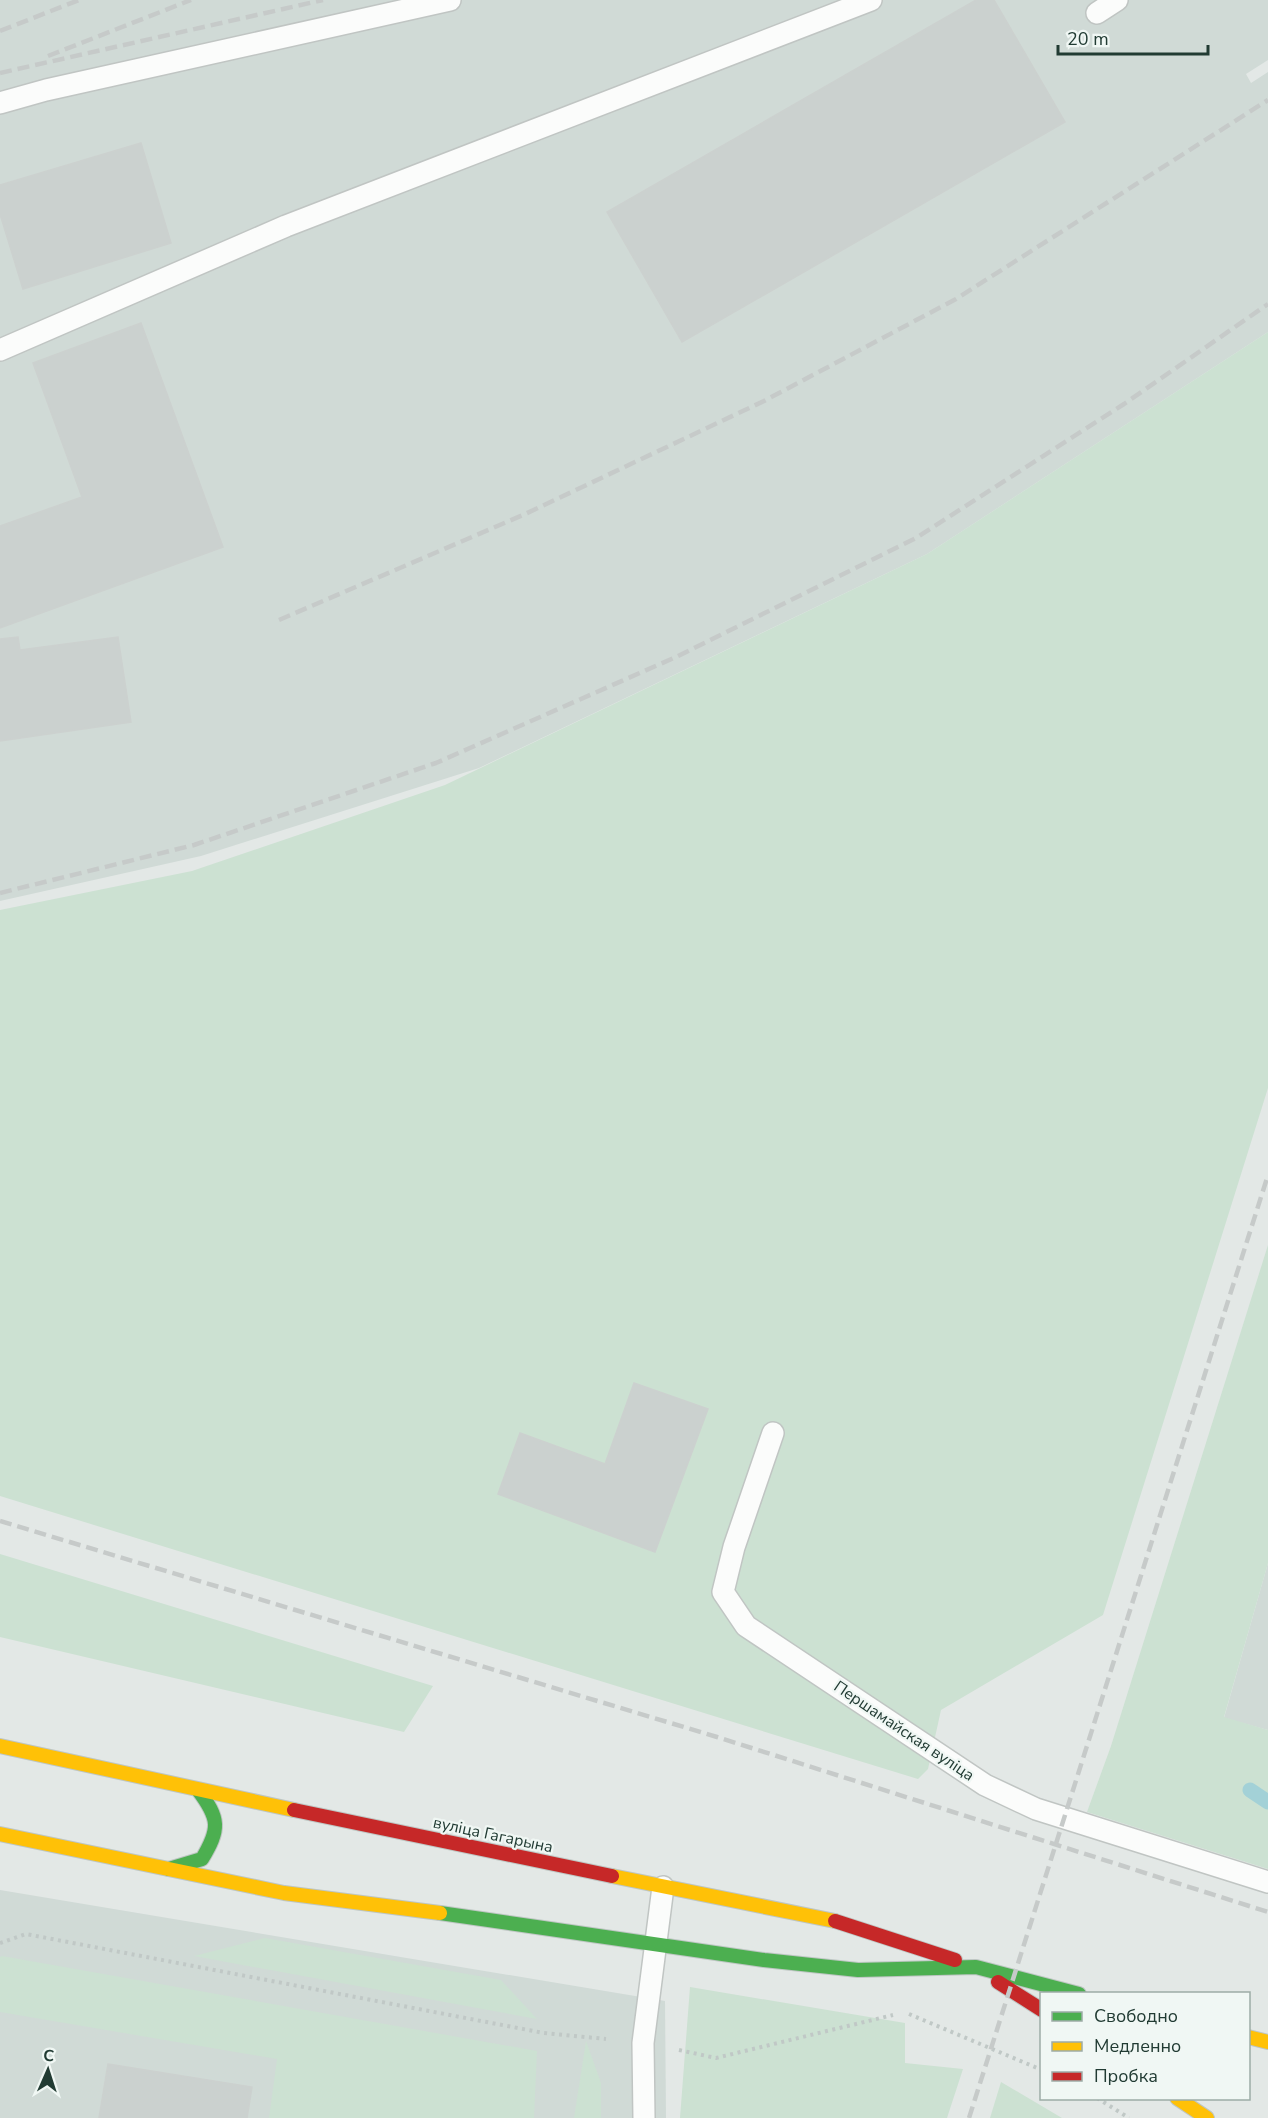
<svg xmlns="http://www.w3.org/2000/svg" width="1268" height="2118" font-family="'Nunito Sans',sans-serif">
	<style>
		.built { fill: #d0dad6 }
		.green { fill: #cce1d2 }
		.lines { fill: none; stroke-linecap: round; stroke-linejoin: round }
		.stream { stroke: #a3d1d7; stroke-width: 15 }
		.building { fill: #cbd1cf; stroke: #ccd1cf; stroke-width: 1.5 }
		.lane-casing { stroke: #c0c5c3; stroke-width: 24 }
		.fast-casing { stroke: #bec6c3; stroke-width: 16 }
		.slow-casing { stroke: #bec6c3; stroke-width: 16 }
		.jam-casing { stroke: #bec6c3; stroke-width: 16 }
		.path { stroke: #c0c8c6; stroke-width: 4; stroke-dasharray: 3 4.5; stroke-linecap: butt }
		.lane { stroke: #fbfcfb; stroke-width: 21 }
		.fast { stroke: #4caf50; stroke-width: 14 }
		.slow { stroke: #ffc107; stroke-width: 14 }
		.jam { stroke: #c62828; stroke-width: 14 }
		.rail { stroke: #c6cac9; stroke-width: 4.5; stroke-dasharray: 12 6; stroke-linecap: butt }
		.labels { text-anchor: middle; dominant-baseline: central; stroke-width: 4.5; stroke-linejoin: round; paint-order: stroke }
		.street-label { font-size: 16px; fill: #213b33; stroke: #f0f7f4 }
	</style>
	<rect width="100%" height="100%" fill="#e3e8e6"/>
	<!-- built -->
	<g class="built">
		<polygon points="0,0 1268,0 1268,60 1246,74 1251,83 1268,72 1268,332 927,554 479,768 201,856 0,901"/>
		<polygon points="1268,1563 1268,1730 1224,1718"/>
		<polygon points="0,1890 665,2001 666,2118 0,2118"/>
	</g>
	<!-- green -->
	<g class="green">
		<polygon points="1268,332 1268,1088 1103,1615 941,1710 928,1769 918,1779 0,1496 0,910 192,871 445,785 927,554"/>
		<polygon points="1268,1245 1268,1563 1224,1717 1268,1730 1268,1869 1087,1812 1111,1746"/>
		<polygon points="0,1554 433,1686 404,1732 0,1637"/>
		<polygon points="265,1938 501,1980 537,2019 194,1956"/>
		<polygon points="2,1956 537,2051 534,2118 269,2118 277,2059 0,2012 0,1957"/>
		<polygon points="690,1987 905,2023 905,2063 963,2069 947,2118 680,2118"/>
		<polygon points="586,2041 601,2083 601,2118 574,2118"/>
		<polygon points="1001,2082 1062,2118 990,2118"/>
	</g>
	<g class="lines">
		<!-- stream -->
		<polyline class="stream" points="1250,1790 1268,1802"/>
	</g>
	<!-- building -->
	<g class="building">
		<polygon points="976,0 994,0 1065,122 682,342 607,212"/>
		<polygon points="141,143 171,243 23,289 0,214 0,185"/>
		<polygon points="141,323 223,547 0,628 0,526 82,497 33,363"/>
		<polygon points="18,637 20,650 118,637 131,722 0,741 0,639"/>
		<polygon points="634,1383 708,1409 655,1552 498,1494 520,1433 605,1464"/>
		<polygon points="108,2064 252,2087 247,2118 99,2118"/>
	</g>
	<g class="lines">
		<!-- lane casing -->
		<g class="lane-casing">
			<g id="lane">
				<polyline points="1097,13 1117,0"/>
				<polyline points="0,103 46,90 450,0"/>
				<polyline points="0,350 286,226 871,0"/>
				<polyline points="773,1433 734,1547 723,1592 746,1626 985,1785 1036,1809 1268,1882"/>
				<polyline points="644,2118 643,2043 663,1887"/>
			</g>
		</g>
		<!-- fast casing -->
		<g class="fast-casing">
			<g id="fast">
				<path d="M169 1869 202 1859C220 1829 220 1819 198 1790"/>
				<polyline points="440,1913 764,1960 858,1970 976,1967 1079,1994"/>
			</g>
		</g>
		<!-- slow casing -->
		<g class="slow-casing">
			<g id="slow">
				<polyline points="0,1746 294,1810"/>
				<polyline points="0,1834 284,1893 440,1913"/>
				<polyline points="612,1876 835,1921"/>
				<polyline points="1248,2037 1268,2042"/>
				<polyline points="1177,2098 1207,2118"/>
			</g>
		</g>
		<!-- jam casing -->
		<g class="jam-casing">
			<g id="jam">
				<polyline points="294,1810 612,1876"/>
				<polyline points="835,1921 955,1960"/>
				<polyline points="998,1982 1042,2010"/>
			</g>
		</g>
		<!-- path -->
		<g class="path">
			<polyline points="0,1943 26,1934 544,2033 606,2039"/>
			<polyline points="909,2014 1042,2070"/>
			<polyline points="679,2050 716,2058 893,2015"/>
			<polyline points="1097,2098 1129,2118"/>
		</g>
		<!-- lane -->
		<use href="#lane" class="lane"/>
		<!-- fast -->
		<use href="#fast" class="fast"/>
		<!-- slow -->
		<use href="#slow" class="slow"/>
		<!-- jam -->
		<use href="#jam" class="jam"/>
		<!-- rail -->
		<g class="rail">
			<polyline points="0,31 79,0"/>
			<polyline points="48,56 191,0"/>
			<polyline points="0,73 323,0"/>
			<polyline points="279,620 523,515 764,401 956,299 1268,100"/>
			<polyline points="0,893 194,845 436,763 676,657 916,538 1124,404 1268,304"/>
			<polyline points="0,1521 717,1737 1268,1912"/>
			<polyline points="969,2118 1268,1175"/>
		</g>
	</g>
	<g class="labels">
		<!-- street labels -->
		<g class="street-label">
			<text transform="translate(904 1731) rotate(34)">Першамайская вуліца</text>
			<text transform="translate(493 1835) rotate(12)">вуліца Гагарына</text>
		</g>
	</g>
	<!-- legend -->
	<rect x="1040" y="1992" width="210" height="108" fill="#f0f7f4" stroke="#9daca7" stroke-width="1.5"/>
	<rect x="1052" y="2012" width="30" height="9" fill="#4caf50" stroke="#9daca7" stroke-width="1.5"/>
	<text x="1094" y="2022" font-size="18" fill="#213b33">Свободно</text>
	<rect x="1052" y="2042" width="30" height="9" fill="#ffc107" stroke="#9daca7" stroke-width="1.5"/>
	<text x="1094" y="2052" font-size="18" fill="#213b33">Медленно</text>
	<rect x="1052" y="2072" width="30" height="9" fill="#c62828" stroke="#9daca7" stroke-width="1.5"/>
	<text x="1094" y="2082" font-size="18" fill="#213b33">Пробка</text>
	<!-- north arrow -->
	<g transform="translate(48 2070) rotate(3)" stroke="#f0f7f4" stroke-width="4.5" paint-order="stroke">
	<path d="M0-4.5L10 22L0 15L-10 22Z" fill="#213b33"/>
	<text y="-9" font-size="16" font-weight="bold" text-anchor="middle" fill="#213b33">С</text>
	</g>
	<!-- scale -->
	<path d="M1058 45v9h150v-9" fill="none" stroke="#213b33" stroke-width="3"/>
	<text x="1067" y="45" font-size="18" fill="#213b33" stroke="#f0f7f4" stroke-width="4.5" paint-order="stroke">20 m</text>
</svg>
